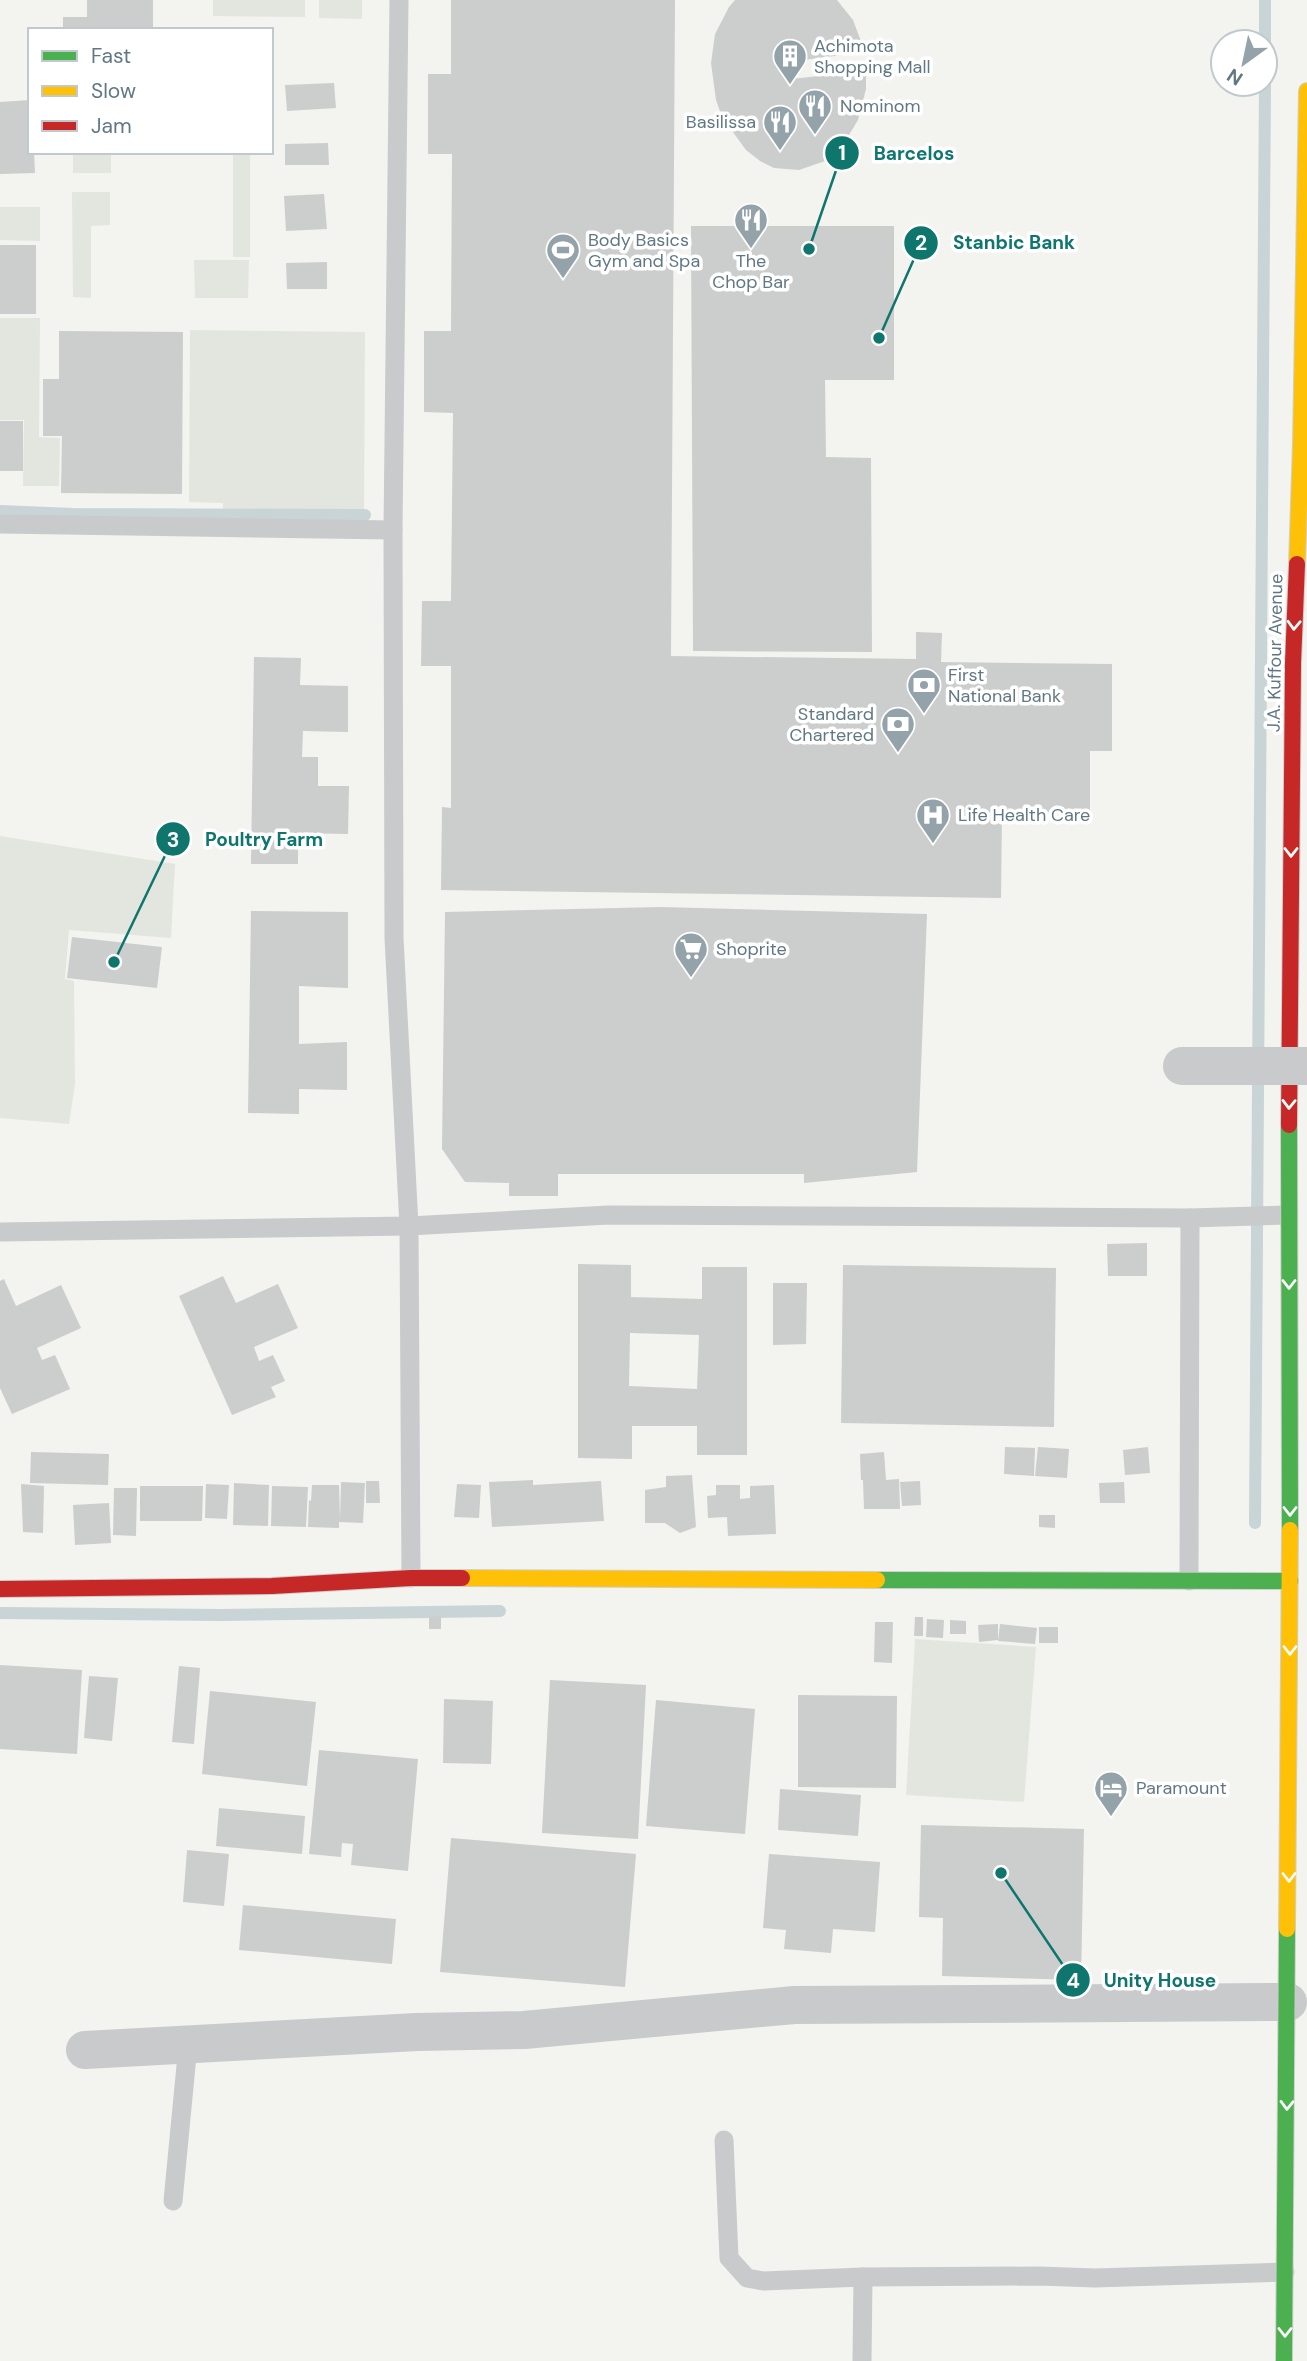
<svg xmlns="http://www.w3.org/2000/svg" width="1307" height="2361" font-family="'DM Sans',sans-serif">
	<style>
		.green { fill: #e3e6de }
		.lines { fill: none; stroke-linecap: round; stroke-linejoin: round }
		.stream { stroke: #c8d4d5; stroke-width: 12 }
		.building { fill: #cccecd; fill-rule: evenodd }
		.fast-casing { stroke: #ced0cf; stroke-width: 18 }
		.slow-casing { stroke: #ced0cf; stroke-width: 18 }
		.jam-casing { stroke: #ced0cf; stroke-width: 18 }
		.lane { stroke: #c8cacb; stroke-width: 19 }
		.street { stroke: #c8cacb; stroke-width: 38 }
		.fast { stroke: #4caf50; stroke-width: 16 }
		.slow { stroke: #ffc107; stroke-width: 16 }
		.jam { stroke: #c62828; stroke-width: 16 }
		.street-bridge { stroke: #c8cacb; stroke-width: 38 }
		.oneway { stroke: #f6fbf6 }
		.labels { text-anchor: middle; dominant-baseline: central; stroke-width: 7; stroke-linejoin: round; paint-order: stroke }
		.poi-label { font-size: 18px; fill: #617883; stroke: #fff; text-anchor: start }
		.street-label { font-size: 18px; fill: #617883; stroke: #fff }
		.leader { fill: none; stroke: #0f766e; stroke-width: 2.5 }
		.callout-dot { fill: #0f766e; stroke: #fff; stroke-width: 2.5 }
		.mark-label { font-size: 21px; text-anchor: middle; font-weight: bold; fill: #fff }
		.callout-label { font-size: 19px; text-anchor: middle; font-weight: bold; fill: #0f766e; stroke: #fff; stroke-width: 7; stroke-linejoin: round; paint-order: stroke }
	</style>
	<rect width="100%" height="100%" fill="#f3f3f0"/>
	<!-- green -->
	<g class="green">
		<polygon points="213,0 305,0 305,17 213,16"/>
		<polygon points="319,0 362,0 362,19 319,18"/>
		<rect x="73" y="152" width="38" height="21"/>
		<rect x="233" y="152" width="17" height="105"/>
		<polygon points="72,192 110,192 110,225 91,226 91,298 73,297"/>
		<polygon points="0,207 40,207 40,241 0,240"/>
		<polygon points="194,260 249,260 248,298 195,298"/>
		<polygon points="0,318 40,318 39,437 60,438 59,486 23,486 24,420 0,420"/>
		<polygon points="190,330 365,332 364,513 223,512 223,503 189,502"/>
		<polygon points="0,836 175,864 171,938 69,930 65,979 74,981 75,1084 69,1124 0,1118"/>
		<polygon points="915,1639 1036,1647 1024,1802 906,1795"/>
	</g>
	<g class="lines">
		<!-- stream -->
		<g class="stream">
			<polyline points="1265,42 1265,0"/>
			<polyline points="0,511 73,514 365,515"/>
			<polyline points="1255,1523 1265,84"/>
			<polyline points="0,1613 222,1615 500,1611"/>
		</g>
	</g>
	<!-- building -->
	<g class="building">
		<polygon points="87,0 153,0 153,30 63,30 63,17 87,17"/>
		<polygon points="451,0 675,0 671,656 916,659 916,632 942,633 941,662 1112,664 1112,751 1090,751 1090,813 1002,812 1001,898 441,890 442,807 451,808 451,666 421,666 422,601 451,601 453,413 424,412 424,331 451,331 452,154 428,154 428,74 451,74"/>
		<polygon points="735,0 837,0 853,20 865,52 788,62 791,79 866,71 866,89 858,120 841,148 828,160 799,170 774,168 760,161 746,150 722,117 716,100 711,63 715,34 729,7"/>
		<polygon points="334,83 336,108 287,111 285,85"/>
		<polygon points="30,100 30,152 34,152 35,173 0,174 0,102"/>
		<polygon points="328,143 329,165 285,165 285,144"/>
		<polygon points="324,194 327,229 286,231 284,196"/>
		<polygon points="691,226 894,226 894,380 825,380 826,457 871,458 872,652 693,651"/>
		<rect x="0" y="245" width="36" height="69"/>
		<polygon points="327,262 327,289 287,289 286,263"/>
		<polygon points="59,331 183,332 182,494 61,493 62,436 43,436 43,379 59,379"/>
		<rect x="0" y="421" width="23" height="50"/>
		<polygon points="254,657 301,658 300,685 348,686 348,732 303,731 302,757 318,757 318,786 349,786 348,834 298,833 298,864 251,864"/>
		<polygon points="661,907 927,914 917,1172 804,1183 804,1174 558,1174 558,1196 509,1196 509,1183 465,1182 442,1149 445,912"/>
		<polygon points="251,911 348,912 348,988 299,986 299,1044 347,1042 347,1090 299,1089 299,1114 248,1113"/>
		<polygon points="72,937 162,947 157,988 67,978"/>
		<polygon points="1147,1243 1147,1276 1108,1276 1107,1244"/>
		<path d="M578 1264 631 1265V1297L702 1299V1267H747V1455H697V1426H632V1459L578 1458ZM630 1333 699 1335 697 1389 629 1386Z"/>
		<polygon points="843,1265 1056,1268 1054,1427 841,1423"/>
		<polygon points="223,1276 236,1303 278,1284 298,1328 254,1347 259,1361 273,1355 285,1381 271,1387 276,1397 232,1415 179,1296"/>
		<polygon points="4,1279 16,1306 61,1285 81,1328 37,1348 42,1360 55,1355 70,1389 12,1414 0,1388 0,1281"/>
		<polygon points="773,1283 807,1283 806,1344 773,1345"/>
		<polygon points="1005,1447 1035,1448 1034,1476 1004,1474"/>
		<polygon points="1038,1447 1069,1449 1067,1478 1035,1476"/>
		<polygon points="1148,1447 1150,1473 1125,1475 1123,1450"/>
		<polygon points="31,1452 109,1454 108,1485 30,1483"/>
		<polygon points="884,1452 886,1480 899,1479 900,1509 864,1509 863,1480 861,1480 860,1454"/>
		<polygon points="692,1475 696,1527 680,1533 665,1523 645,1523 645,1490 666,1487 666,1476"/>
		<polygon points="533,1480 533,1485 601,1481 604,1521 492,1527 489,1482"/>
		<polygon points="366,1481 379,1481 380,1503 366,1503"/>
		<polygon points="920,1481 921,1505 902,1506 900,1482"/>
		<polygon points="341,1482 365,1483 363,1523 339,1522 339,1528 308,1527 309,1500 311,1501 312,1485 339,1485 340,1519"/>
		<polygon points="1124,1482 1125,1503 1100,1503 1099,1483"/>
		<polygon points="234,1483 269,1485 268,1526 233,1525"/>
		<polygon points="21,1484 44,1486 43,1533 23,1532"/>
		<polygon points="206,1484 229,1485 227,1519 205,1518"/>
		<polygon points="457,1484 481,1485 479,1518 454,1517"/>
		<polygon points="716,1485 740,1485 740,1499 750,1498 750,1486 774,1485 776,1534 728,1536 727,1517 708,1518 707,1496 716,1495"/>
		<polygon points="140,1486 203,1486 202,1521 140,1521"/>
		<polygon points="272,1486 308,1487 306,1527 271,1526"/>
		<polygon points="114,1488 137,1488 136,1536 113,1535"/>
		<polygon points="109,1503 111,1543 75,1545 73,1505"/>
		<polygon points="1039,1515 1055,1515 1055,1528 1039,1527"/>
		<polygon points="441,1616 441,1629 429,1629 429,1617"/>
		<polygon points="915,1617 923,1617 923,1636 914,1636"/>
		<polygon points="927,1619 944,1620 943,1638 926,1637"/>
		<polygon points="950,1620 966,1621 966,1634 950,1634"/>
		<polygon points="875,1622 893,1622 892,1663 874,1662"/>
		<polygon points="998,1624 998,1640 979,1642 978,1625"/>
		<polygon points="1000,1624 1037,1628 1035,1644 998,1641"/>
		<rect x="1039" y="1627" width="19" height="16"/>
		<polygon points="0,1665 82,1670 77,1754 0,1749"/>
		<polygon points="179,1666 200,1668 194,1744 172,1742"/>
		<polygon points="89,1676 118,1678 112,1741 84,1738"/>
		<polygon points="550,1680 646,1685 638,1839 542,1833"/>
		<polygon points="210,1691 316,1702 307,1786 202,1774"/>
		<polygon points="798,1695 897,1696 896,1788 798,1787"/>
		<polygon points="444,1699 493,1701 491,1764 443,1763"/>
		<polygon points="656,1700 755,1709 745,1834 646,1826"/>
		<polygon points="319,1750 418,1759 408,1871 351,1865 353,1844 342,1843 341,1857 309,1854"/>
		<polygon points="780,1789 861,1795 858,1836 778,1830"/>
		<polygon points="219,1808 305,1816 302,1854 216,1846"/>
		<polygon points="921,1825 1084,1829 1081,1980 942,1976 943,1918 919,1917"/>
		<polygon points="451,1838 636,1854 625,1987 440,1972"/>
		<polygon points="187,1850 229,1854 224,1906 183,1902"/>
		<polygon points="769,1854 880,1862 875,1932 833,1929 831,1953 784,1949 786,1930 763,1928"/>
		<polygon points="243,1905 396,1919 392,1964 239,1950"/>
	</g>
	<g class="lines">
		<!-- fast casing -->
		<g class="fast-casing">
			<g id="fast">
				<polyline points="1289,1125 1290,1530"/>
				<polyline points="877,1580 1290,1581"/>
				<polyline points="1284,2361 1287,1929"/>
			</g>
		</g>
		<!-- slow casing -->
		<g class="slow-casing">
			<g id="slow">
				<polyline points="1297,564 1301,443 1307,91"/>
				<polyline points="462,1578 877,1580"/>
				<polyline points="1287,1929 1290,1530"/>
			</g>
		</g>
		<!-- jam casing -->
		<g class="jam-casing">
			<g id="jam">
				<polyline points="1289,1125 1293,663 1297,564"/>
				<polyline points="0,1589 272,1586 411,1578 462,1578"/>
			</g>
		</g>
		<!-- lane -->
		<g class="lane">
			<polyline points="399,0 393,530 394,938 409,1226 411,1578"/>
			<polyline points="0,524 393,530"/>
			<polyline points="0,1232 409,1226 609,1215 1190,1218 1288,1215"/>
			<polyline points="1189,1581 1190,1218"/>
			<polyline points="724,2140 729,2258 747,2278 763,2281 863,2277 1039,2276 1095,2278 1285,2272"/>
			<polyline points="173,2201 188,2045"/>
			<polyline points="862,2361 863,2277"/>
		</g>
		<!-- street -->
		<polyline class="street" points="85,2050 417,2032 524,2030 794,2005 1288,2002"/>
		<!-- fast -->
		<use href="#fast" class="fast"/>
		<!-- slow -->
		<use href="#slow" class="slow"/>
		<!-- jam -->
		<use href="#jam" class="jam"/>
		<!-- street-bridge -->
		<polyline class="street-bridge" points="1182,1066 1307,1066"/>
	</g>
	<!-- one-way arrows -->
	<defs><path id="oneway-chevron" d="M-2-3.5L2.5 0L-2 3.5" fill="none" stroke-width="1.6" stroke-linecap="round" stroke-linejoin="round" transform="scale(1.75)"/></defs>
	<g class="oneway">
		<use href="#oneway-chevron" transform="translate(1294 625) rotate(92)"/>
		<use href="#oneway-chevron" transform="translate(1291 852) rotate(90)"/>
		<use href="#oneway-chevron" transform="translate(1289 1104) rotate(91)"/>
		<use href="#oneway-chevron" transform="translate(1289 1284) rotate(90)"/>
		<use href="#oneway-chevron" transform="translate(1290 1511) rotate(90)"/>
		<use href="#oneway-chevron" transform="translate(1290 1650) rotate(90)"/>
		<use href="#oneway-chevron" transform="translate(1289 1877) rotate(90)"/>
		<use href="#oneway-chevron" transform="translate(1287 2105) rotate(91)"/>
		<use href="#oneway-chevron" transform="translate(1285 2332) rotate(90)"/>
	</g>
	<!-- icons -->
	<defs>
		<g id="building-pin" transform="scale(1.75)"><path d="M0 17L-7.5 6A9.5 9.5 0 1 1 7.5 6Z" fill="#94a3a9" stroke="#fff"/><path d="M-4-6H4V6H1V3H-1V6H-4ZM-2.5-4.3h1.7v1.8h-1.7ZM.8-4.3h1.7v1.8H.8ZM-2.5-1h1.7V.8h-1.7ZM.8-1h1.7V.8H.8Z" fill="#fff"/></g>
		<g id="restaurant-pin" transform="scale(1.75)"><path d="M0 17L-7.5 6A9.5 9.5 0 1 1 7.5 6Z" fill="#94a3a9" stroke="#fff"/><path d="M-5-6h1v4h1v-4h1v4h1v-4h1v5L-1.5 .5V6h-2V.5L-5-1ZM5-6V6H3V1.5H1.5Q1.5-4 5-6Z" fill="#fff"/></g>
		<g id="stadium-pin" transform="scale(1.75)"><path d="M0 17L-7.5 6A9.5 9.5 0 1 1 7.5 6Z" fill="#94a3a9" stroke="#fff"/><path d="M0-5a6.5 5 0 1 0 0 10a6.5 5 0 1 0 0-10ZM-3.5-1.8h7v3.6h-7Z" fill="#fff"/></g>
		<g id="bank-pin" transform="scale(1.75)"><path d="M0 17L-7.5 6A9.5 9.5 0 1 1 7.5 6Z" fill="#94a3a9" stroke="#fff"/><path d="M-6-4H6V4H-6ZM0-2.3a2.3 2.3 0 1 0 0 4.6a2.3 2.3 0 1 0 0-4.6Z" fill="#fff"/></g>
		<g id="hospital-pin" transform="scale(1.75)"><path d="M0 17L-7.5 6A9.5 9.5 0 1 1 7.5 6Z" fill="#94a3a9" stroke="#fff"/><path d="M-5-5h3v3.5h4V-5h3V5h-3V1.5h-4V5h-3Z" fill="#fff"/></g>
		<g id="supermarket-pin" transform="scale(1.75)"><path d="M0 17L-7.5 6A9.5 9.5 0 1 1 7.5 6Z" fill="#94a3a9" stroke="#fff"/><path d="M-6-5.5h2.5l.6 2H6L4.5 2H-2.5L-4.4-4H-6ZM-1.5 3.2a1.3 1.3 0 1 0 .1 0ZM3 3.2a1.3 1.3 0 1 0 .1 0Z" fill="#fff"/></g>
		<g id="hotel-pin" transform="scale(1.75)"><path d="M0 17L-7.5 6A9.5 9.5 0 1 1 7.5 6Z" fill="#94a3a9" stroke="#fff"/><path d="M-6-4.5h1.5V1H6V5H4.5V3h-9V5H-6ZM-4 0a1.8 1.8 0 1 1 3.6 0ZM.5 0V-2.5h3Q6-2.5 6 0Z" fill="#fff"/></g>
	</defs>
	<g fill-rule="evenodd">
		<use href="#building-pin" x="790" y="56"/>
		<use href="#restaurant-pin" x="815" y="106"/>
		<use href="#restaurant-pin" x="780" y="122"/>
		<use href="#restaurant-pin" x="751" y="220"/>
		<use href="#stadium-pin" x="563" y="250"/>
		<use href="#bank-pin" x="924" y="685"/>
		<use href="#bank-pin" x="898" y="724"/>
		<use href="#hospital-pin" x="933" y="815"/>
		<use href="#supermarket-pin" x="691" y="949"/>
		<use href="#hotel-pin" x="1111" y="1788"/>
	</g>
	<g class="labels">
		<!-- poi labels -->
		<g class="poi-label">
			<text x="814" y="46">Achimota<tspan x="814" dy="21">Shopping Mall</tspan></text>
			<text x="840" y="106">Nominom</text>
			<text x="756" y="122" text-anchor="end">Basilissa</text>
			<text x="588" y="240">Body Basics<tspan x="588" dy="21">Gym and Spa</tspan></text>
			<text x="751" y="261" text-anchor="middle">The<tspan x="751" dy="21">Chop Bar</tspan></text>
			<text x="948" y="675">First<tspan x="948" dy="21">National Bank</tspan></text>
			<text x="874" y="714" text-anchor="end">Standard<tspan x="874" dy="21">Chartered</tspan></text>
			<text x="958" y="815">Life Health Care</text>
			<text x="716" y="949">Shoprite</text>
			<text x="1136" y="1788">Paramount</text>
		</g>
		<!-- street labels -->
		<g class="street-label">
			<text transform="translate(1275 653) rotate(-89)">J.A. Kuffour Avenue</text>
		</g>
	</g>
	<!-- callouts -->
	<path class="leader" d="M809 249L842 153M879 338L921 243M114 962L173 839M1001 1873L1073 1980"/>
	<g class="callout-dot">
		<circle cx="809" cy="249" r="7"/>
		<circle cx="879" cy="338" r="7"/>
		<circle cx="114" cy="962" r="7"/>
		<circle cx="1001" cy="1873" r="7"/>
		<circle cx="842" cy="153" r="18"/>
		<circle cx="921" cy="243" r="18"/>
		<circle cx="173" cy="839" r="18"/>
		<circle cx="1073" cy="1980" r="18"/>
	</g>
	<g class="mark-label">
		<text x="842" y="160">1</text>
		<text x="921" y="250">2</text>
		<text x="173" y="847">3</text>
		<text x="1073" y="1988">4</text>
	</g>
	<g class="callout-label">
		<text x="914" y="160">Barcelos</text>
		<text x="1014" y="249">Stanbic Bank</text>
		<text x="264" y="846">Poultry Farm</text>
		<text x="1160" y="1987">Unity House</text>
	</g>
	<!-- legend -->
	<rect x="28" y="28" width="245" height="126" fill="#ffffff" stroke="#c0c9cd" stroke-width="2"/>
	<rect x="42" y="51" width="35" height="10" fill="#4caf50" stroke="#c0c9cd" stroke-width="2"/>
	<text x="91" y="63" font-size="21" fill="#617883">Fast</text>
	<rect x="42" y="86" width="35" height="10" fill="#ffc107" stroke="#c0c9cd" stroke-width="2"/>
	<text x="91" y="98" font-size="21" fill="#617883">Slow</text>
	<rect x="42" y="121" width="35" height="10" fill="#c62828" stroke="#c0c9cd" stroke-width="2"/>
	<text x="91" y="133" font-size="21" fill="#617883">Jam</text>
	<!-- north arrow -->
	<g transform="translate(1244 63) rotate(213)"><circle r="33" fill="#ffffff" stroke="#c0c9cd" stroke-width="2"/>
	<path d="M0-5L12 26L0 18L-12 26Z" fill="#94a3a9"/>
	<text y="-10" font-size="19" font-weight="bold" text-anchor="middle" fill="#617883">N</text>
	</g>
</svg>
